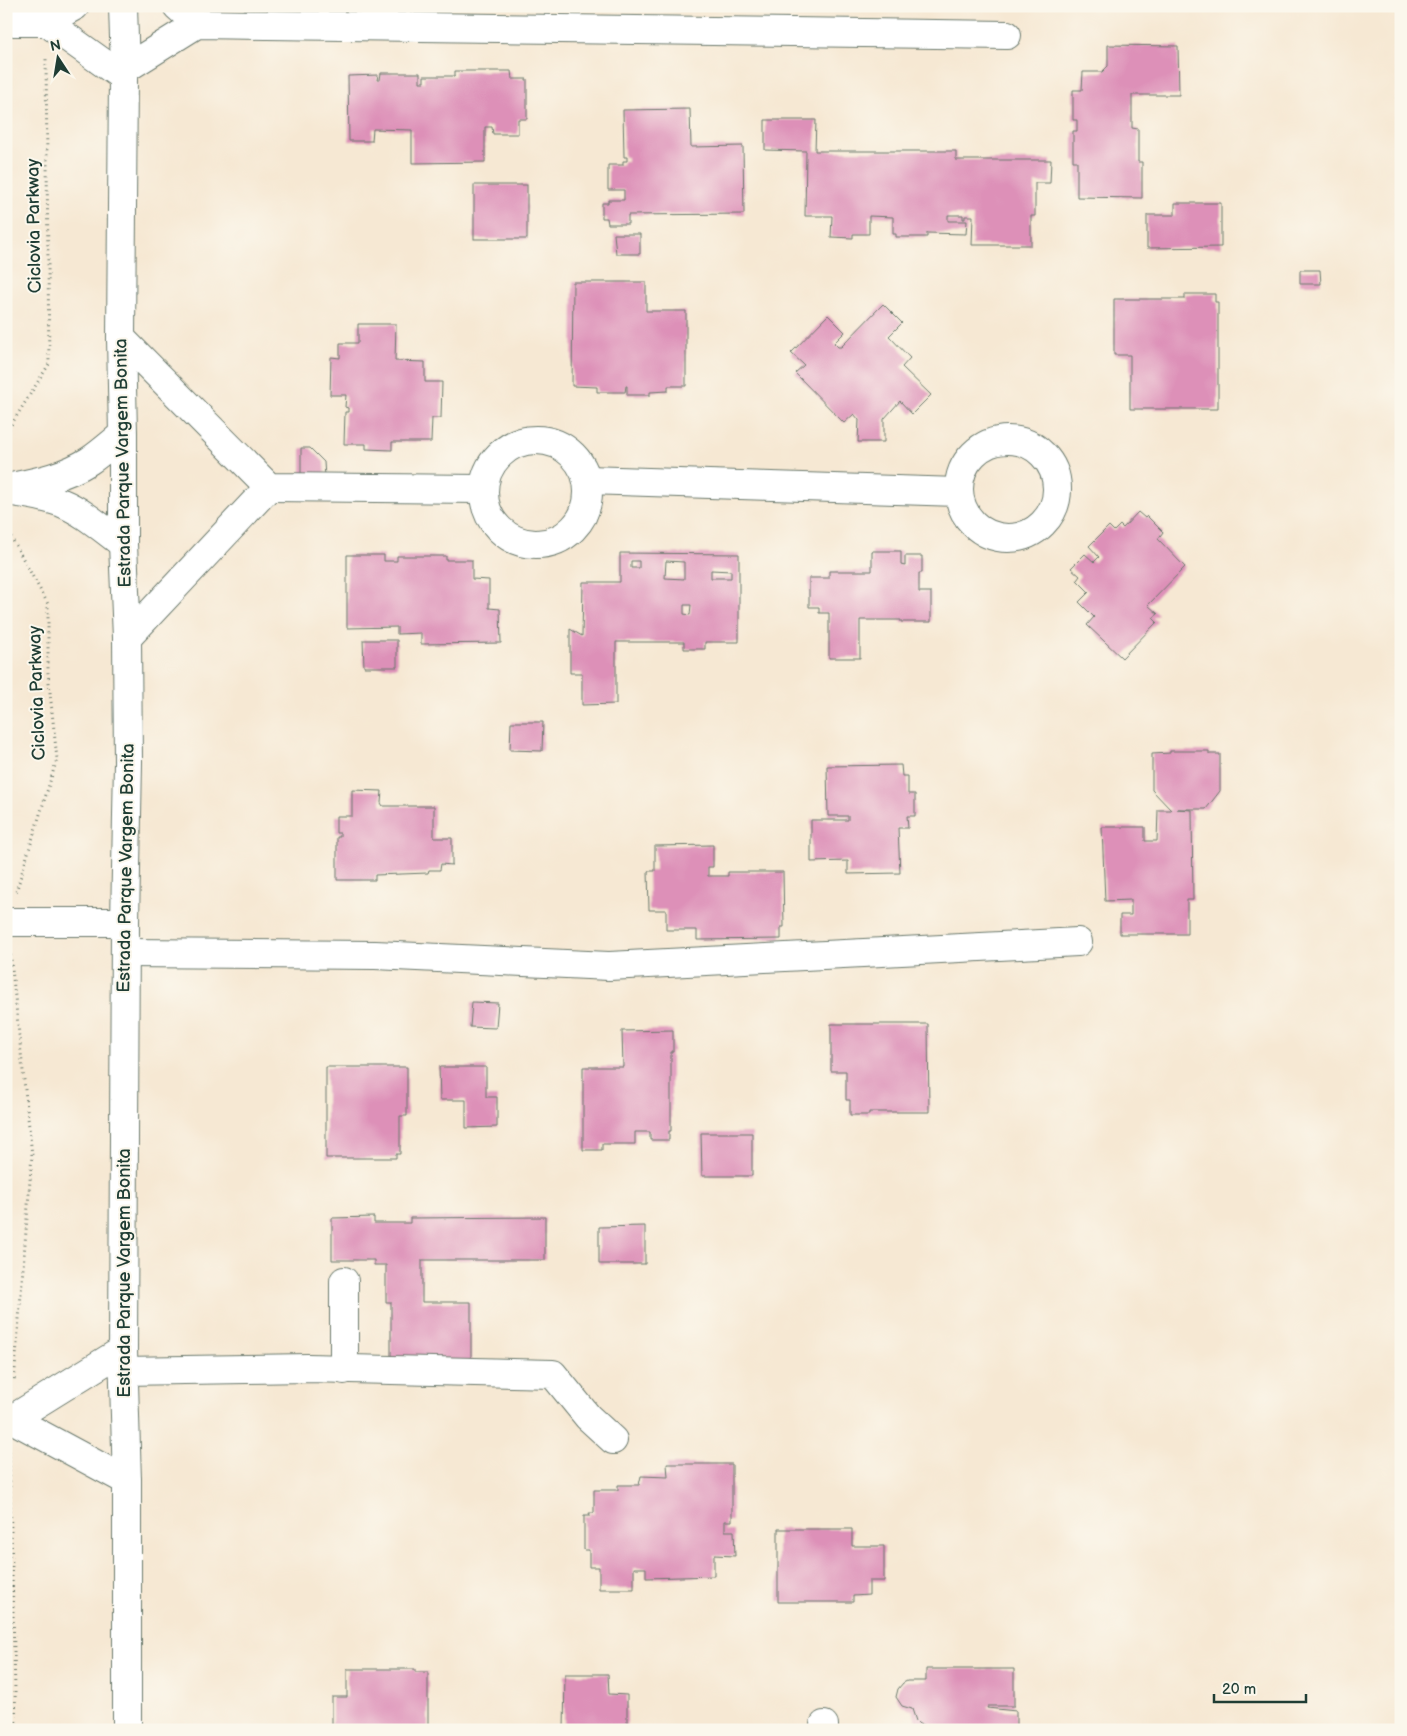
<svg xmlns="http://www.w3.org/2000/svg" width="1407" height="1736" font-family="'Balsamiq Sans',sans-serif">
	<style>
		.building { fill: #dd90b8; fill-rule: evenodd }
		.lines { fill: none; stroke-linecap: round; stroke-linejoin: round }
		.minor-casing { stroke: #6a796c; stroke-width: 30 }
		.major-casing { stroke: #6a796c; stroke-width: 30 }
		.path { stroke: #6a796c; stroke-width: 3; stroke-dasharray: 1 4; stroke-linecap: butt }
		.minor { stroke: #fff; stroke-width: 28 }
		.major { stroke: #fff; stroke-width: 28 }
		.labels { text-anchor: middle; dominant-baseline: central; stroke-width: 4; stroke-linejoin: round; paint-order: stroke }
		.street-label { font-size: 18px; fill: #1f3d34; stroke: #fbf7ec }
	</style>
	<rect width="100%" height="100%" fill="#fbf7ec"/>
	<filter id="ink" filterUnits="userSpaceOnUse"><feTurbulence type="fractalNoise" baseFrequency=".02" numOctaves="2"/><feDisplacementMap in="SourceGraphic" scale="10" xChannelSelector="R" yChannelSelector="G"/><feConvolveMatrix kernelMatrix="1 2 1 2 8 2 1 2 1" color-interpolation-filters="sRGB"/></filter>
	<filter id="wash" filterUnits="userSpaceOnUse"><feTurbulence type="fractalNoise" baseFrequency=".0096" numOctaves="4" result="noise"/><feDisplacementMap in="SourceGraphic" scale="20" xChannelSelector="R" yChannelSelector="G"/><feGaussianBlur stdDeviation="1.12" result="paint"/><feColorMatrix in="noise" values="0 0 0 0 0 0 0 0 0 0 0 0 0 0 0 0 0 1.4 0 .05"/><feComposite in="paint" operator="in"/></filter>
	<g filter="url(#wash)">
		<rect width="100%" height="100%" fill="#f6e8d3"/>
		<g id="blocks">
			<!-- building -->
			<g class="building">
				<polygon points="1108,45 1178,46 1179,95 1132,95 1132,128 1138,129 1138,162 1142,162 1142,198 1077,197 1077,161 1073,161 1073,131 1077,131 1077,120 1073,120 1073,90 1082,90 1083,72 1102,72 1108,66"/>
				<polygon points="455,71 511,71 512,79 527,79 527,119 518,119 518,134 493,134 492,127 485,127 485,162 412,163 412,130 373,129 372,141 349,141 348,76 378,75 377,80 380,80 381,73 420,73 420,82 424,82 424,76 455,76"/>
				<polygon points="690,109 691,147 743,146 744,214 628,215 628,224 608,224 607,218 602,218 602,203 608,203 608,200 624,200 624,190 608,190 608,165 623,165 623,161 627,161 627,157 624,157 623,110"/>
				<polygon points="765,120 816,120 815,151 956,151 956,160 1051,160 1050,183 1035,183 1035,216 1031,216 1031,245 972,245 973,216 965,216 965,219 963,219 963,215 948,215 948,221 967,221 966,234 927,233 927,237 896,237 896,234 893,234 893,217 869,216 869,234 853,234 853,238 831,237 832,216 805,216 806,151 765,150"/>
				<rect x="474" y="185" width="53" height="54"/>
				<polygon points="1175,203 1221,203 1221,247 1147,248 1147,215 1175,215"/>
				<polygon points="614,234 640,234 640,254 616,254"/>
				<polygon points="1300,270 1320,270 1321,284 1300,284"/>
				<polygon points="573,282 646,282 646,311 686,311 686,386 668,386 668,391 650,392 650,395 627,395 627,386 626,386 625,392 597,392 597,387 572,386"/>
				<polygon points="1185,294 1215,294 1215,302 1218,302 1218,409 1130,409 1130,355 1114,355 1114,299 1185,299"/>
				<polygon points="883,304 902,323 889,336 910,358 902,367 931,395 912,414 900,401 884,419 884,442 858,442 859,420 854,414 844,423 795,373 804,365 791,353 828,315 845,332 834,343 838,347 841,347"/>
				<polygon points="358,324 396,324 395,361 425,362 425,382 442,382 441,418 432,418 431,442 392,442 392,450 366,449 366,444 344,444 345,412 348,412 348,408 345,407 346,395 330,395 331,357 340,358 340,343 358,343"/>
				<polygon points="301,448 310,448 324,462 325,477 301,488"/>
				<polygon points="1138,512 1145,518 1147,516 1163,532 1158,539 1185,567 1148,605 1158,614 1153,618 1157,622 1122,658 1087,625 1094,617 1079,602 1089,592 1077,580 1080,576 1071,568 1085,554 1094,562 1099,557 1089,546 1109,526 1114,531 1120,525 1123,528"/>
				<polygon points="872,551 901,551 901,565 905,566 905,556 922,556 922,573 919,573 919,592 931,592 931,622 901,622 901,620 860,620 860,658 829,658 829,613 819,613 819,607 809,607 809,578 829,578 829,571 872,571"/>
				<path d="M620 553 739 554V642H705V649H684V642H616V704L582 705V673H570V629L582 636 583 582H620ZM631 561H639V568H631ZM666 561 684 562V579L665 578ZM711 570 731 571V578H711ZM684 605H691L690 615 684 614Z"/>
				<polygon points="347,555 384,555 384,561 397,561 397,556 446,556 446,560 472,560 472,579 489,580 489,608 500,609 501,643 421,644 421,633 397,634 397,627 347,628"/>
				<polygon points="363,640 397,640 397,667 364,667"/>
				<polygon points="511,722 543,722 542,751 510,750"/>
				<polygon points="1170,751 1209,751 1209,754 1220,754 1220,791 1206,809 1177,809 1192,810 1193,900 1187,900 1187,934 1120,934 1120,915 1131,915 1131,900 1105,901 1102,827 1145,827 1145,841 1157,841 1158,810 1171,810 1152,790 1152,754 1170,753"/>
				<polygon points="901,765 902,776 908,776 908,794 915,794 915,816 907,816 908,828 898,828 900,873 848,874 848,861 811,862 811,820 848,820 848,816 828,816 827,766"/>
				<polygon points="352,790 382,791 381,803 383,806 434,806 434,838 452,838 452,865 441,864 440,870 429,870 428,873 375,875 375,880 337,880 337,837 340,837 340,833 336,833 336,816 352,816"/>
				<polygon points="713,845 713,867 708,867 708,876 728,876 728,872 783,872 784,927 781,927 781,939 697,940 697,930 666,930 666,910 649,910 648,871 655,871 655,846"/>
				<polygon points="472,1002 498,1003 496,1028 470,1027"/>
				<polygon points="831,1024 928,1024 929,1112 869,1112 869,1115 850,1115 850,1100 846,1100 846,1071 831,1071"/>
				<polygon points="673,1030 673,1052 671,1052 671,1131 669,1131 669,1140 650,1140 650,1132 635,1132 635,1144 602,1144 602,1150 583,1150 583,1067 623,1067 622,1031"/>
				<polygon points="326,1067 407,1067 407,1116 400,1116 400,1154 396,1154 396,1158 326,1158"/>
				<polygon points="439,1067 486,1067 486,1097 497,1097 497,1127 466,1128 466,1100 440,1100"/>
				<polygon points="701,1133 752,1133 752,1176 702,1176"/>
				<polygon points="374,1217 374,1223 410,1223 410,1218 545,1217 545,1260 422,1260 422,1302 471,1302 471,1363 391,1364 391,1302 386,1302 386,1265 374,1265 374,1260 332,1260 332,1218"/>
				<polygon points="645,1226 645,1264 599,1264 599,1227"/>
				<polygon points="667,1464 732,1464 732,1521 725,1521 725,1531 734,1531 735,1556 714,1555 714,1576 646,1578 646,1568 634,1568 634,1589 599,1589 599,1567 589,1567 589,1550 584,1550 584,1516 590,1516 589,1513 594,1513 594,1490 618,1490 618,1485 639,1485 641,1476 668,1477"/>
				<polygon points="778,1529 852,1529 852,1546 884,1546 884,1581 869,1581 869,1595 853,1596 853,1602 778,1602"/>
				<polygon points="347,1669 415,1669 415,1672 428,1672 428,1730 332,1730 332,1697 347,1697"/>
				<polygon points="926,1669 1014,1669 1014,1706 988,1706 987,1708 1016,1711 1016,1730 927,1730 926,1726 919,1724 916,1721 912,1709 902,1706 896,1697 898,1689 903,1683 907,1681 926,1681"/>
				<polygon points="565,1674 608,1674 609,1694 627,1695 627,1730 564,1730"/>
			</g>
		</g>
	</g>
	<g filter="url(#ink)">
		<use href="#blocks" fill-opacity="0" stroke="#6a796c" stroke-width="1"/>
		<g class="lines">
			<!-- minor casing -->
			<g class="minor-casing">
				<g id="minor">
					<polyline points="177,6 197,24"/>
					<polyline points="6,22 46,22 75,6"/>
					<polyline points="46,22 123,77"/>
					<polyline points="125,69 197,24 1007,35"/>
					<polyline points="121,338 269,487 482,489"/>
					<circle cx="536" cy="492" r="52"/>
					<circle cx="1008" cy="489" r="49"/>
					<polyline points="588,480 958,492"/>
					<path d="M6 488C35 482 64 477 89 461 101 453 112 443 123 434"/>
					<path d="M13 492C29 494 46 497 62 503 84 512 104 530 123 544"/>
					<polyline points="127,638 269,487"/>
					<polyline points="6,922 125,922"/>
					<polyline points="125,953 375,955 609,966 1078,942"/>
					<polyline points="344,1370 344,1281"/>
					<polyline points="123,1371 308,1368 553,1374 588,1417 613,1440"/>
					<polyline points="6,1419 12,1419 127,1481"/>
					<polyline points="12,1419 123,1350"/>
					<polyline points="824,1725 824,1730"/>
				</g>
			</g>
			<!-- major casing -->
			<g class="major-casing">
				<polyline id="major" points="123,6 125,69 123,77 121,338 123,434 123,544 127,638 128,762 125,922 123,1350 127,1481 127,1730"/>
			</g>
			<!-- path -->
			<g class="path">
				<polyline points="6,433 49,364 46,59"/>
				<polyline points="6,528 48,604 48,673 57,759 16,892"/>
				<polyline points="10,950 32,1155 14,1382"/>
				<polyline points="9,1451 16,1730"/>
			</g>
			<!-- minor -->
			<use href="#minor" class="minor"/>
			<!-- major -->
			<use href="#major" class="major"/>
		</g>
	</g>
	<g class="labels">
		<!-- street labels -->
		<g class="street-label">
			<text transform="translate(34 226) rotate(-91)">Ciclovia Parkway</text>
			<text transform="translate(123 463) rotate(-91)">Estrada Parque Vargem Bonita</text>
			<text transform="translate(37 693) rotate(-92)">Ciclovia Parkway</text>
			<text transform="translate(126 868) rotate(-89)">Estrada Parque Vargem Bonita</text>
			<text transform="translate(124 1273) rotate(-90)">Estrada Parque Vargem Bonita</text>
		</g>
	</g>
	<!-- margin -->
	<rect width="1407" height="1736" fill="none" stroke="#fbf7ec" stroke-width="25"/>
	<!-- north arrow -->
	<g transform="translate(58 58) rotate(348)" stroke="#fbf7ec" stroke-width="4" paint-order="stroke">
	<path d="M0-4L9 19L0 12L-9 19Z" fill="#1f3d34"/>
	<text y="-8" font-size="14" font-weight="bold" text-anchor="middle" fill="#1f3d34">N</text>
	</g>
	<!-- scale -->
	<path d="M1214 1694v8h92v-8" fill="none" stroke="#1f3d34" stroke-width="2.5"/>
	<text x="1222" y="1694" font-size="15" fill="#1f3d34" stroke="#fbf7ec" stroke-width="4" paint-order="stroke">20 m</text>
</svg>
